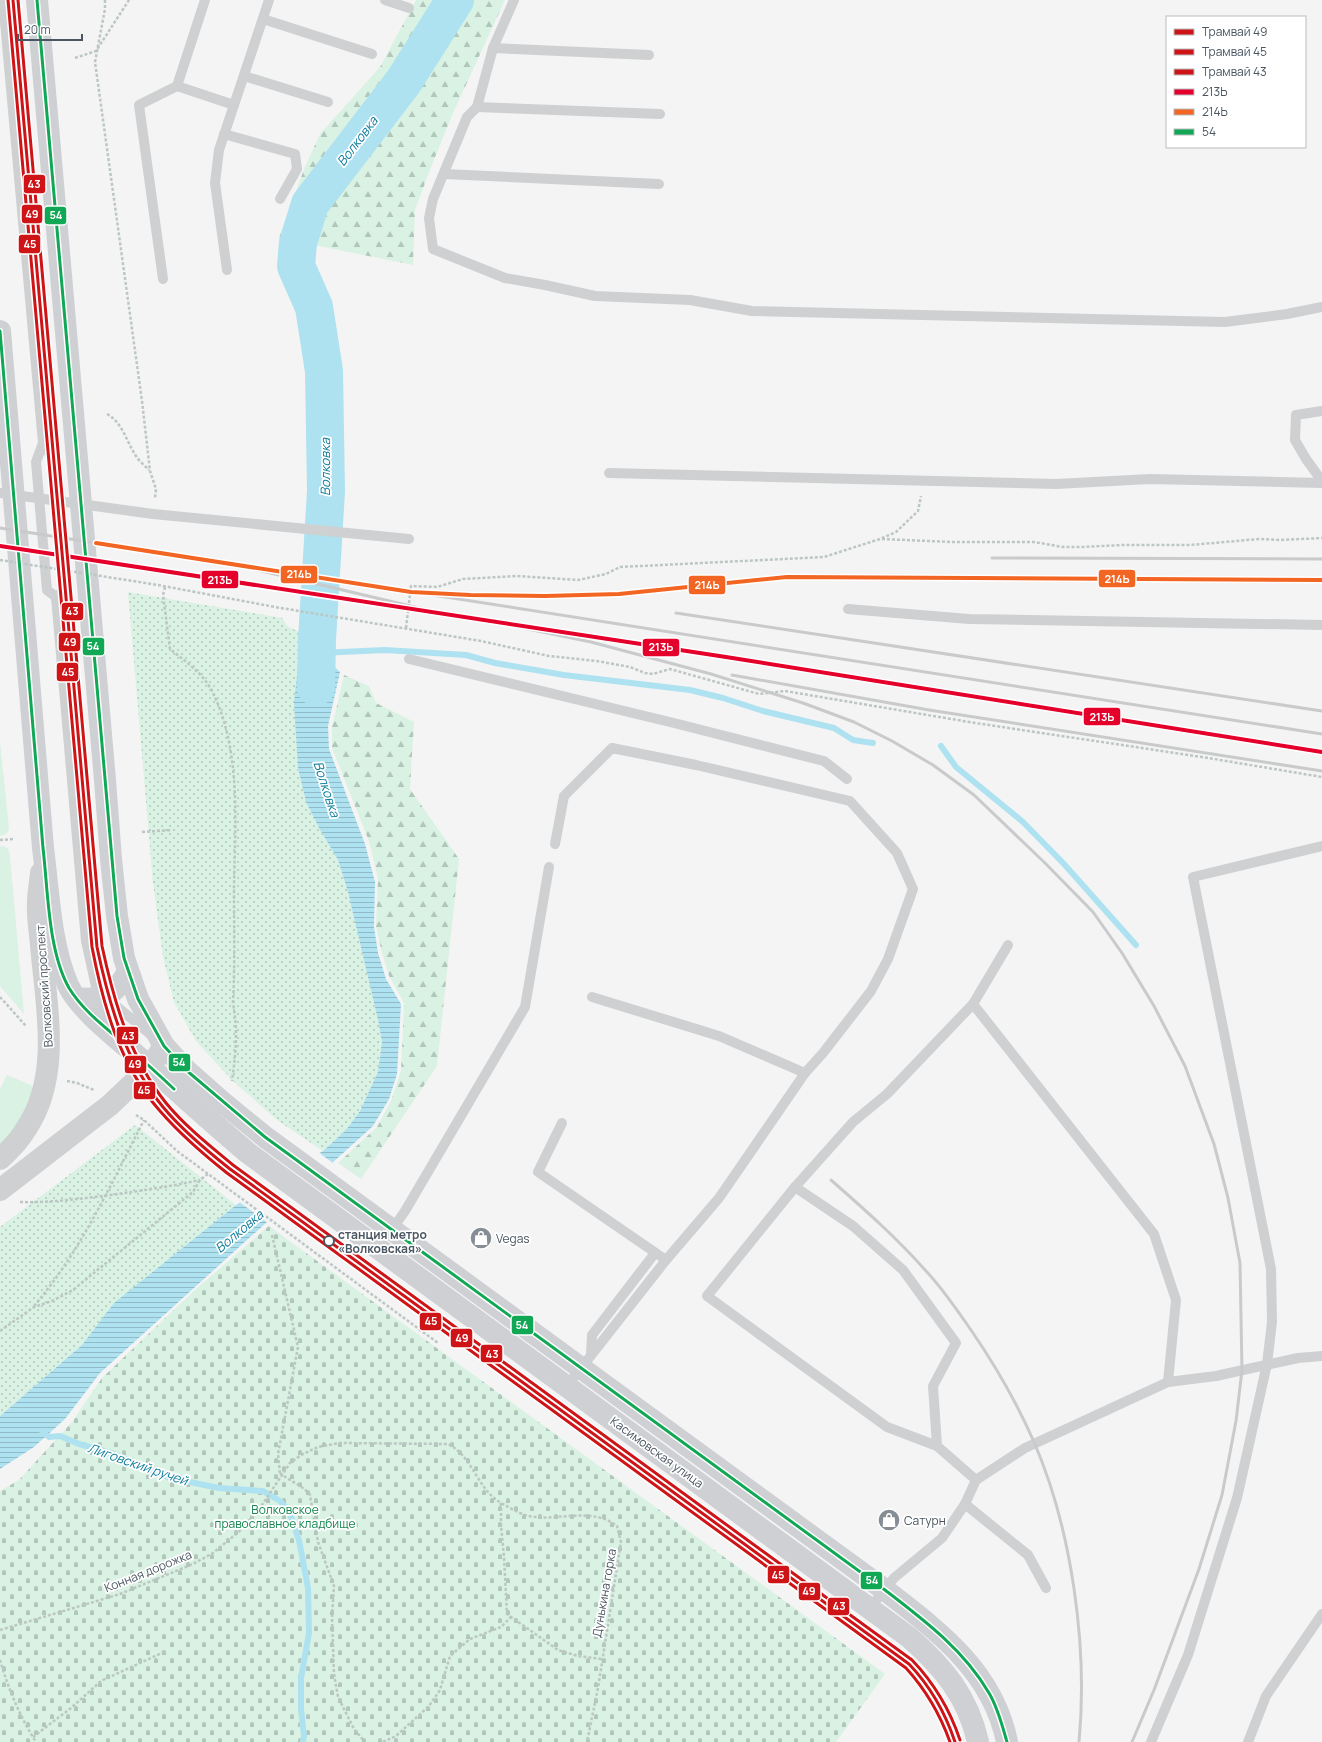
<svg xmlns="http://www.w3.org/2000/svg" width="1322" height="1742" font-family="Manrope,sans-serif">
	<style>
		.grass { fill: #d9f2e3 }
		.forest { fill: url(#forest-firs) }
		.cemetery { fill: url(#cemetery-stones) }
		.park { fill: url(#park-dots) }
		.water { fill: url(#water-rules) }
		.pier { fill: #f4f4f4 }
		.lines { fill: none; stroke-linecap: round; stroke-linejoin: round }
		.stream { stroke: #aee2f0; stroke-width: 6 }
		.river { stroke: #aee2f0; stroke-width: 38 }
		.path { stroke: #bcc7c4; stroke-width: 2.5; stroke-dasharray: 3 2; stroke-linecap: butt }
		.service { stroke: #ced0d2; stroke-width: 10 }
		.tertiary { stroke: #ced0d2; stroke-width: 22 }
		.secondary { stroke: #ced0d4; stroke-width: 22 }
		.rail { stroke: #c9cacc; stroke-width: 3 }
		.path-bridge { stroke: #bcc7c4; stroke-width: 2.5; stroke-dasharray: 3 2; stroke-linecap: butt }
		.service-bridge { stroke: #ced0d2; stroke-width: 10 }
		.bus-1-casing { stroke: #fff; stroke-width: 6 }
		.bus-1 { stroke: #10a855; stroke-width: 3 }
		.rail-1-casing { stroke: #fff; stroke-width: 7 }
		.rail-2-casing { stroke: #fff; stroke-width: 7 }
		.rail-1 { stroke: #e4002b; stroke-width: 4 }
		.rail-2 { stroke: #f26522; stroke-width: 4 }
		.tram-1-casing { stroke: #fff; stroke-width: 6 }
		.tram-2-casing { stroke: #fff; stroke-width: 6 }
		.tram-3-casing { stroke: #fff; stroke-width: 6 }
		.tram-1 { stroke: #ce1417; stroke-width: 3 }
		.tram-2 { stroke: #ce1417; stroke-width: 3 }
		.tram-3 { stroke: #ce1417; stroke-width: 3 }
		.stop-dot { fill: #fff; stroke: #4a5661; stroke-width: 2 }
		.labels { text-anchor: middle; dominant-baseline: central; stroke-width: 3.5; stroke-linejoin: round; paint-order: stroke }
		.street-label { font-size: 12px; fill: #4a5661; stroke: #fff }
		.stop-label { font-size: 12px; font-weight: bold; fill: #4a5661; stroke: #fff; text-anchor: start }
		.poi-label { font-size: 12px; fill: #4a5661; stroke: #fff; text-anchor: start }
		.park-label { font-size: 12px; fill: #17864f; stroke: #fff }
		.water-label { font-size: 13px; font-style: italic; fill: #0c7c9b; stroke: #fff }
		.line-badge { stroke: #fff; stroke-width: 1.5 }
		.badge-label { font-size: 11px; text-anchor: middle; font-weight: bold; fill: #fff }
	</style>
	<defs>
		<pattern id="forest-firs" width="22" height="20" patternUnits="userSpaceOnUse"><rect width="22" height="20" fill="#d9f2e3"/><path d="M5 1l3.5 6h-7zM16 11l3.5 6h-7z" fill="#b2c7bb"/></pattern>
		<pattern id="cemetery-stones" width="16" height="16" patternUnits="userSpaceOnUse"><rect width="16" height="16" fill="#d9f2e3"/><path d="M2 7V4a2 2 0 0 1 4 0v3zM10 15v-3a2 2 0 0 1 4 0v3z" fill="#b2c7bb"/></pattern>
		<pattern id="park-dots" width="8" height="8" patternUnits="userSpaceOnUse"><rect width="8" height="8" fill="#d9f2e3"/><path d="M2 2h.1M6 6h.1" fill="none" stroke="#b2c7bb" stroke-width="1.8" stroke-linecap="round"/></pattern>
		<pattern id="water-rules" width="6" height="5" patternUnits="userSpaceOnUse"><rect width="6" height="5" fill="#aee2f0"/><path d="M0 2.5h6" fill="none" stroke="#90bac6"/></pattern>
	</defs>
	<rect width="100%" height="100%" fill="#f4f4f4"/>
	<!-- grass -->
	<g class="grass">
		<polygon points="0,741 9,829 6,834 0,836"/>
		<path d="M0 846C7 846 9 849 10 856L24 1014 0 986Z"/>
		<polygon points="7,1075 31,1085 33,1089 21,1119 0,1147 0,1089"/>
	</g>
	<!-- forest -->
	<g class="forest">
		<polygon points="416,0 505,0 453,113 433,162 415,210 413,265 279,238 304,169 320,134 380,67"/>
		<polygon points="344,675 369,686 376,703 414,722 410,789 459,859 437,1066 361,1179 338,1163 377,1127 391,1101 401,1071 404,1003 389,976 381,949 376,926 378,879 369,841 332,748 332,727"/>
	</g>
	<!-- cemetery -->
	<polygon class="cemetery" points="269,1226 885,1674 836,1742 0,1742 0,1491 19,1480 72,1422 102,1378 197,1288"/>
	<!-- park -->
	<g class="park">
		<polygon points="128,592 282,618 288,627 308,635 298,666 297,738 298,768 306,802 319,828 338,860 348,892 378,1020 382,1042 378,1072 360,1111 346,1130 323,1151 277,1120 231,1079 196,1041 174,1002 163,957 153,883"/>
		<polygon points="135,1125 236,1205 115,1303 82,1345 0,1416 0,1227"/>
	</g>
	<!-- water -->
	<polygon class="water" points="308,635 325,638 328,661 340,672 328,726 329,749 365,844 375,882 374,927 378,953 386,979 401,1004 397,1074 389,1099 373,1126 100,1373 65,1419 34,1447 0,1469 0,1416 82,1345 114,1303 236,1205 323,1151 346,1130 360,1111 378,1072 382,1042 378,1020 348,892 338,860 319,828 306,802 298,768 294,703 298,666"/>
	<!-- pier -->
	<polygon class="pier" points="318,1152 333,1163 268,1223 238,1201"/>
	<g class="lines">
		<!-- stream -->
		<g class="stream">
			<polyline points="319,653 385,650 466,655 495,663 564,675 690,690 723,698 763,711 834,728 853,740 873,743"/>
			<polyline points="941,746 956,767 1023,822 1064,864 1136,945"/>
			<polyline points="42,1431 49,1437 60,1436 79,1444 114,1454 170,1478 219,1488 263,1491 280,1501 289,1511 299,1540 308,1588 309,1633 301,1678 301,1709 304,1736 303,1742"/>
		</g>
		<!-- river -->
		<polyline class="river" points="316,687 317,640 326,491 324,371 314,307 296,266 298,243 310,204 404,81 455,0"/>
		<!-- path -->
		<g class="path">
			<polyline points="105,0 105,9 95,62 142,401 150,471 156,489 155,498"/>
			<polyline points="75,58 96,51 129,0"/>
			<path d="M107 414C123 423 126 441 136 456 139 461 145 466 149 470"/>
			<polyline points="882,539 952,542 1034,542 1063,547 1082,547 1122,545 1190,545 1259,539 1281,540 1322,538"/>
			<polyline points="158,585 275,607 481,641 549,656 597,661 630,667 645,673 653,674 670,669 759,694 785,691 975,723 1202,757 1322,777"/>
			<path d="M165 587 163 595 170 649C185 661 201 672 211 689 242 749 235 823 234 888 234 927 235 965 233 1003 238 1032 236 1052 232 1081"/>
			<polyline points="406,628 411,586 437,587 463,579 517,576 578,580 606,574 620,567 824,557 880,539 896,532 918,511 921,496"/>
			<polyline points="142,832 172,830"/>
			<polyline points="0,840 14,839"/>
			<polyline points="0,997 26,1026"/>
			<polyline points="67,1081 77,1083 94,1090"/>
			<polyline points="136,1115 144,1120 177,1151 438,1343"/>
			<path d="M20 1202C53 1203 85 1198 118 1194 145 1190 173 1186 200 1180"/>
			<polyline points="272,1235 298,1347 278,1454 280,1474"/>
			<path d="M34 1306C81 1251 111 1184 144 1120"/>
			<polyline points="0,1331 34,1307 52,1301 73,1290 193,1192 200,1180 208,1174"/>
			<path d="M280 1473C288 1480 305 1487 310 1495L318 1542 334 1586 332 1617 334 1674 338 1697 354 1729 365 1742"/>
			<polyline points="501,1503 501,1525 504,1557 507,1614 558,1650 578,1656 602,1659"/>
			<path d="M0 1630 120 1594 193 1564 213 1553 242 1529 262 1505 290 1463 301 1455 318 1447 340 1443 448 1444C474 1457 477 1491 503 1504 510 1508 517 1512 525 1515 549 1522 577 1511 601 1518 607 1519 612 1523 617 1526L621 1542 598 1688 587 1742"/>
			<path d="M0 1660C8 1688 20 1717 36 1742"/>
			<polyline points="33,1737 71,1708 101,1681 166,1651"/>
			<polyline points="383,1742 396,1736 429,1706 440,1690 450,1656 470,1639 501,1627 511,1617"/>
		</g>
		<!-- service -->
		<g class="service">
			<polyline points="3,0 43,443 36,462 47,590 56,597 86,941 104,1023"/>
			<polyline points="385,0 409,8"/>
			<polyline points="514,0 493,48 477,107 467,117 433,199 429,218 433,249 505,278 545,285 595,296 690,300 752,311 1225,322 1287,314 1322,307"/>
			<polyline points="263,19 372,54"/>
			<polyline points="493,48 649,55"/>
			<polyline points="244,76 328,102"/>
			<polyline points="177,86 205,0"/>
			<polyline points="477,107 660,114"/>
			<polyline points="224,134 295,154 297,169 280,199"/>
			<polyline points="444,174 659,184"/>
			<polyline points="227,270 215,183 219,150 269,0"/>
			<polyline points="163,279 139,105 177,86 234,105"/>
			<polyline points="1322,411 1296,415 1295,440 1306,459 1322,481"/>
			<polyline points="43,443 54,461 65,589 56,597"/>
			<polyline points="609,473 1056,484 1150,479 1322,483"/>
			<polyline points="153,514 409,539"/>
			<polyline points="848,609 969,619 1322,625"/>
			<polyline points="409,659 674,723 824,761 847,779"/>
			<polyline points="555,844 564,796 612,748 696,765 850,801 897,853 913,889 888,959 871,991 823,1053 805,1073 719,1198 666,1260 567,1386"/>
			<polyline points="104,996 150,1034"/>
			<polyline points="592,997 719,1036 805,1073"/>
			<polyline points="973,1004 1154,1234 1176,1300 1168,1382 1025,1448 976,1480"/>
			<polyline points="562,1123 538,1172 666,1260"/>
			<polyline points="795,1187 853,1122 887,1094 973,1004 1008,945"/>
			<polyline points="391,1231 405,1211 525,1007 549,867"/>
			<polyline points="591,1354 592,1335 655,1253"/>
			<polyline points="1168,1382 1216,1376 1298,1358 1322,1356"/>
			<polyline points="965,1504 1028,1555 1046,1588"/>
			<polyline points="870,1608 894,1578 942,1538 965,1504 976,1480 937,1446 933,1386 956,1343 903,1270 853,1226 795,1187 707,1296 887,1427 937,1446"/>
			<polyline points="1151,1742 1188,1655 1237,1498 1267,1364 1272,1322 1271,1269 1193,877 1322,846"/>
			<polyline points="1248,1742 1266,1696 1322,1614"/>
		</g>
		<!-- tertiary -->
		<g class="tertiary">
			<path d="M0 1159C10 1150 19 1141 26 1129 62 1076 46 1005 41 945 40 932 37 917 38 903 38 893 40 883 41 873"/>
			<polyline points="0,1190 110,1105 150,1067 164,1046"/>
		</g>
		<!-- secondary -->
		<g class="secondary">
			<path d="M37 0 105 780 111 859 117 916 124 958 138 999 164 1046 186 1070 221 1101 265 1137 885 1590C938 1631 993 1671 1007 1742"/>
			<path d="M0 331 43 848C49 893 50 943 68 985 79 1010 122 1042 143 1061 178 1091 212 1123 248 1153L910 1638C944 1668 968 1697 978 1742"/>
			<path d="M77 998C103 1001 117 994 128 971"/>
		</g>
		<!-- rail -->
		<g class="rail">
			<polyline points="0,528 96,543"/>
			<polyline points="992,558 1322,559"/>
			<polyline points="228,563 419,608 480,620"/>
			<polyline points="420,593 1322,734"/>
			<polyline points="676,613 1322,711"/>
			<polyline points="499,623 591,642 711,674 803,703 854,722 892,741 933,765 974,795 1045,863 1093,912 1122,953 1154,1006 1185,1066 1214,1144 1228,1198 1240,1263 1242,1370 1236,1421 1222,1495 1199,1569 1154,1690 1132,1742"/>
			<polyline points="732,675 929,710 1322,771"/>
			<path d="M831 1180C864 1209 897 1238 926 1271 943 1289 957 1310 971 1330 995 1365 1017 1403 1034 1442 1072 1530 1088 1647 1079 1742"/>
		</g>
		<!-- path-bridge -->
		<polyline class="path-bridge" points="0,560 158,585"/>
		<!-- service-bridge -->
		<polyline class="service-bridge" points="0,493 153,514"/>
		<!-- bus-1 casing -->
		<g class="bus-1-casing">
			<g id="bus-1">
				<path d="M37 0 117 916 124 958 138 999 164 1046 186 1070 265 1137 885 1590C924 1620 964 1650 989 1693 998 1708 1002 1725 1007 1742"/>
				<path d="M0 331 43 848C48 890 48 951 69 988 82 1009 101 1024 120 1040 138 1056 156 1072 174 1089"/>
			</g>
		</g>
		<!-- bus-1 -->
		<use href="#bus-1" class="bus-1"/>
		<!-- rail-1 casing -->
		<g class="rail-1-casing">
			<polyline id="rail-1" points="0,546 726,657 1322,752"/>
		</g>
		<!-- rail-2 casing -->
		<g class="rail-2-casing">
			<polyline id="rail-2" points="96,543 411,592 470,595 545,596 619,594 787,577 1322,580"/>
		</g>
		<!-- rail-1 -->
		<use href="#rail-1" class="rail-1"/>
		<!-- rail-2 -->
		<use href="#rail-2" class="rail-2"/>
		<!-- tram-1 casing -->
		<g class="tram-1-casing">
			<path id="tram-1" d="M13 0 97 947C109 1004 125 1061 163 1107 182 1130 206 1150 230 1169L909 1664C931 1687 945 1712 955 1742"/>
		</g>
		<!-- tram-2 casing -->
		<g class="tram-2-casing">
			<path id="tram-2" d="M8 0 92 947C103 1005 120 1066 160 1111 180 1134 203 1154 227 1173L906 1668C926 1690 940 1714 950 1742"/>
		</g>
		<!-- tram-3 casing -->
		<g class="tram-3-casing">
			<path id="tram-3" d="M18 0 102 946C114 1002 130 1058 166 1103 185 1126 210 1146 233 1165L912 1660C935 1684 950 1710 960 1740"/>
		</g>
		<!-- tram-1 -->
		<use href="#tram-1" class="tram-1"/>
		<!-- tram-2 -->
		<use href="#tram-2" class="tram-2"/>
		<!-- tram-3 -->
		<use href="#tram-3" class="tram-3"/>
	</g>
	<!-- icons -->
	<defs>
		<g id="shop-disc" transform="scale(1.15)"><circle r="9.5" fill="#868d94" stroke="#fff"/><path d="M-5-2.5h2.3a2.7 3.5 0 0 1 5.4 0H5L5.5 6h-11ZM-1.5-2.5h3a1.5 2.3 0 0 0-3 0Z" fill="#fff"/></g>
	</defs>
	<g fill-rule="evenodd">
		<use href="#shop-disc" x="481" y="1238"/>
		<use href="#shop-disc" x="889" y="1520"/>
	</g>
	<!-- markers -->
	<circle class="stop-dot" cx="329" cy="1241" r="5"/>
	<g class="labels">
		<!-- street labels -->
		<g class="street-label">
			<text transform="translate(44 986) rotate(-94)">Волковский проспект</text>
			<text transform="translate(657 1452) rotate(36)">Касимовская улица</text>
			<text transform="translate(148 1571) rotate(-22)">Конная дорожка</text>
			<text transform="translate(604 1593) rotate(-80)">Дунькина горка</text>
		</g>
		<!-- stop labels -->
		<g class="stop-label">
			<text x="338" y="1234">станция метро<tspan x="338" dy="14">«Волковская»</tspan></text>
		</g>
		<!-- poi labels -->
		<g class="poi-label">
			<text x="496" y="1238">Vegas</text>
			<text x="904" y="1520">Сатурн</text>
		</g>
		<!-- park labels -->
		<g class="park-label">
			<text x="285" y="1509">Волковское<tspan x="285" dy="14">православное кладбище</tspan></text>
		</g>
		<!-- water labels -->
		<g class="water-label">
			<text transform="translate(357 141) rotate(-53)">Волковка</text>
			<text transform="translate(325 467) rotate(-90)">Волковка</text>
			<text transform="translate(327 789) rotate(72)">Волковка</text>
			<text transform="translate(239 1231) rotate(-40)">Волковка</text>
			<text transform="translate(138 1464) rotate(19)">Лиговский ручей</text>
		</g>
	</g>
	<g class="line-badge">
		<rect x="23" y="174" width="23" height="20" rx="4" fill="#ce1417"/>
		<rect x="21" y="204" width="22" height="20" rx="4" fill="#ce1417"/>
		<rect x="44" y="206" width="23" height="19" rx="4" fill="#10a855"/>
		<rect x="18" y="234" width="23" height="20" rx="4" fill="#ce1417"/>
		<rect x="280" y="565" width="38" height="19" rx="4" fill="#f26522"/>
		<rect x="1098" y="569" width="38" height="19" rx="4" fill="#f26522"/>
		<rect x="201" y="570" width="38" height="19" rx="4" fill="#e4002b"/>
		<rect x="688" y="575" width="38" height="20" rx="4" fill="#f26522"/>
		<rect x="61" y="602" width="23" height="19" rx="4" fill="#ce1417"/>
		<rect x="58" y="632" width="23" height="20" rx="4" fill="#ce1417"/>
		<rect x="82" y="637" width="23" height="19" rx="4" fill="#10a855"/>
		<rect x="642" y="638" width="38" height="19" rx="4" fill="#e4002b"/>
		<rect x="56" y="662" width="23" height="20" rx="4" fill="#ce1417"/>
		<rect x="1083" y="707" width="38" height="19" rx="4" fill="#e4002b"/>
		<rect x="116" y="1026" width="23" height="19" rx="4" fill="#ce1417"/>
		<rect x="168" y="1053" width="23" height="19" rx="4" fill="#10a855"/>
		<rect x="124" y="1055" width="23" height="19" rx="4" fill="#ce1417"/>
		<rect x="133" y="1081" width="23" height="19" rx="4" fill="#ce1417"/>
		<rect x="419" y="1312" width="23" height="19" rx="4" fill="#ce1417"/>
		<rect x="511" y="1315" width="23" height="20" rx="4" fill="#10a855"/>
		<rect x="450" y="1328" width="23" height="20" rx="4" fill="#ce1417"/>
		<rect x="480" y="1344" width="23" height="19" rx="4" fill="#ce1417"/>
		<rect x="767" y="1565" width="23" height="19" rx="4" fill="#ce1417"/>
		<rect x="860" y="1571" width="23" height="19" rx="4" fill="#10a855"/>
		<rect x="798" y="1582" width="23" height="19" rx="4" fill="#ce1417"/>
		<rect x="827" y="1597" width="23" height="19" rx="4" fill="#ce1417"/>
	</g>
	<g class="badge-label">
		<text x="34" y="188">43</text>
		<text x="32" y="218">49</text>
		<text x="56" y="219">54</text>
		<text x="30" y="248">45</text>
		<text x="299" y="578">214Ь</text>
		<text x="1117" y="583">214Ь</text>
		<text x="220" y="584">213Ь</text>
		<text x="707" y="589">214Ь</text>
		<text x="72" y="615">43</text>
		<text x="70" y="646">49</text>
		<text x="93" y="650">54</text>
		<text x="661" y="651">213Ь</text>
		<text x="68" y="676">45</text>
		<text x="1102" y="721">213Ь</text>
		<text x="128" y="1040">43</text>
		<text x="179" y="1066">54</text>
		<text x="135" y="1068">49</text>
		<text x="144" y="1094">45</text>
		<text x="431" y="1325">45</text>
		<text x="522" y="1329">54</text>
		<text x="462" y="1342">49</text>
		<text x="492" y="1358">43</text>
		<text x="778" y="1579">45</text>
		<text x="872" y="1584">54</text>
		<text x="809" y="1595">49</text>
		<text x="839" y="1610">43</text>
	</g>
	<!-- legend -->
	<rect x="1166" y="16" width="140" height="132" fill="#ffffff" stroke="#b7bbc0"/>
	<rect x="1174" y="29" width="20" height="6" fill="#ce1417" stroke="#b7bbc0"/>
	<text x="1202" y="36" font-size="12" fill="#4a5661">Трамвай 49</text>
	<rect x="1174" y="49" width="20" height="6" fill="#ce1417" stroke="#b7bbc0"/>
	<text x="1202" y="56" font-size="12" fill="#4a5661">Трамвай 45</text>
	<rect x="1174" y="69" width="20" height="6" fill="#ce1417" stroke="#b7bbc0"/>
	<text x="1202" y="76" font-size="12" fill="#4a5661">Трамвай 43</text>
	<rect x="1174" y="89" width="20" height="6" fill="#e4002b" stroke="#b7bbc0"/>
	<text x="1202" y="96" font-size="12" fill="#4a5661">213Ь</text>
	<rect x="1174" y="109" width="20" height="6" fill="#f26522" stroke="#b7bbc0"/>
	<text x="1202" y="116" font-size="12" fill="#4a5661">214Ь</text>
	<rect x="1174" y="129" width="20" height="6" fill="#10a855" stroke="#b7bbc0"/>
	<text x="1202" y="136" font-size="12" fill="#4a5661">54</text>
	<!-- scale -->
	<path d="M18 34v6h64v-6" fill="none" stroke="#4a5661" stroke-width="2"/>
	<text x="24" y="34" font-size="12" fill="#4a5661" stroke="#ffffff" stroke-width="3" paint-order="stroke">20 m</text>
</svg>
